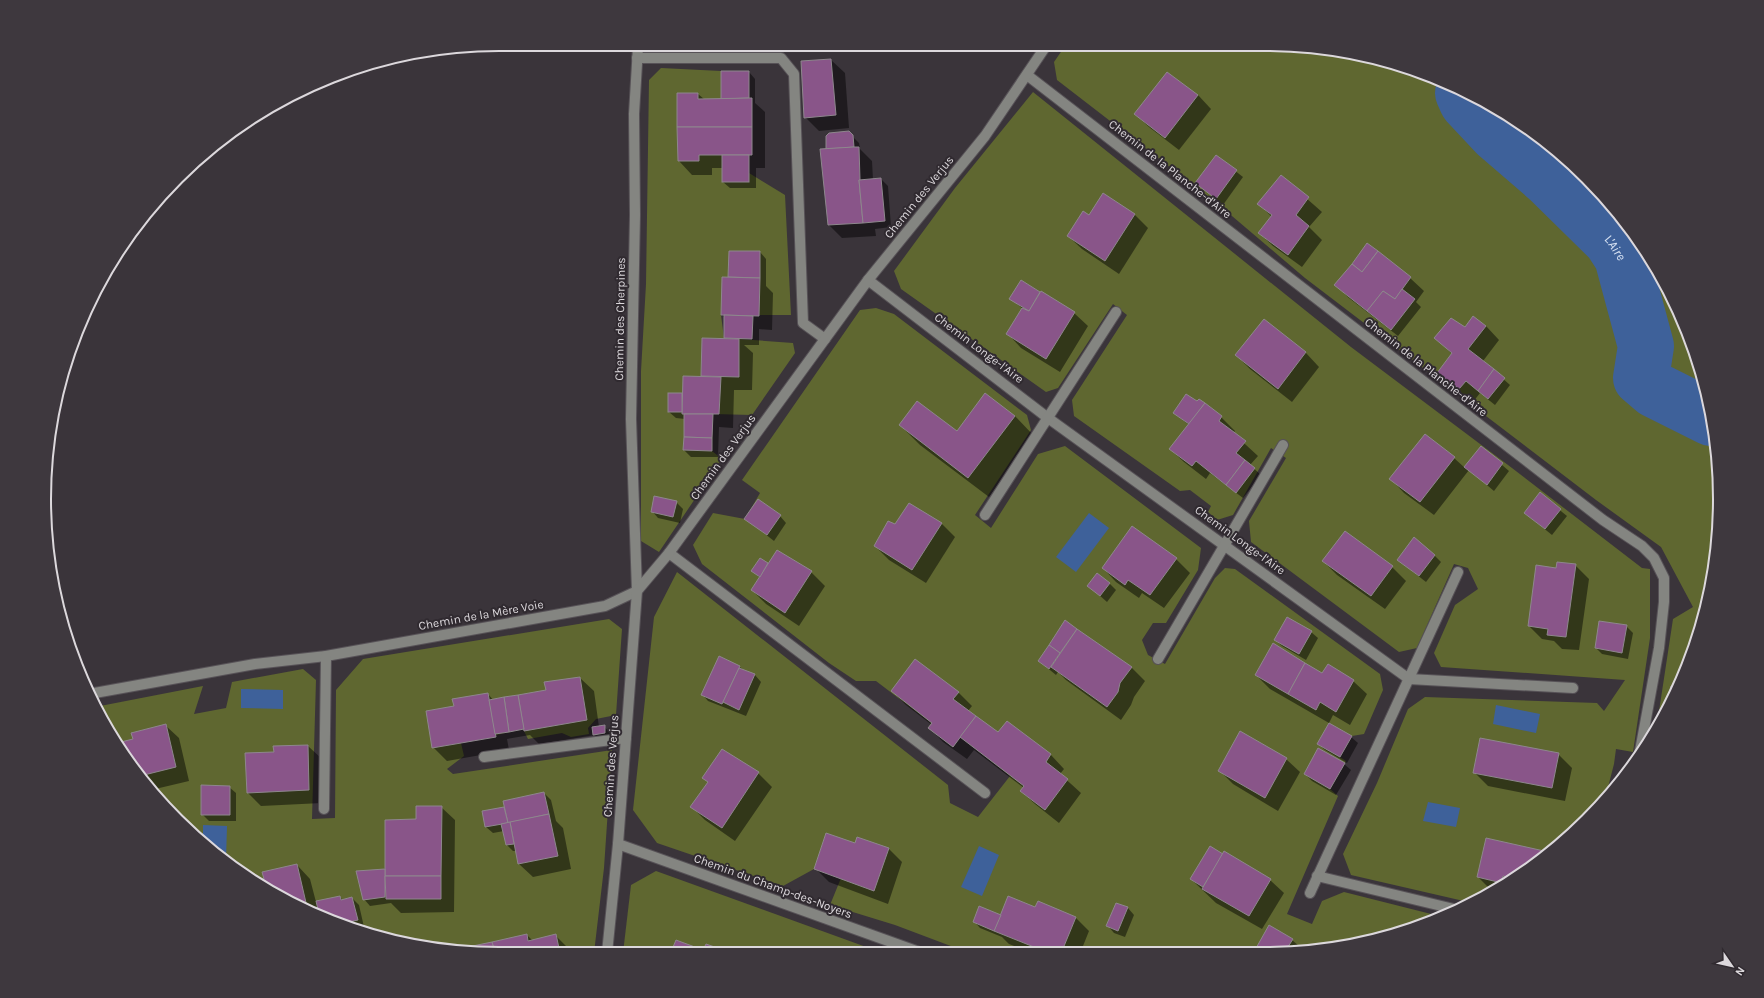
<svg xmlns="http://www.w3.org/2000/svg" width="1764" height="998" font-family="Karla,sans-serif">
	<style>
		.green { fill: #5f6730 }
		.water { fill: #3e619a }
		.shadow { fill: #0007 }
		.lines { fill: none; stroke-linecap: round; stroke-linejoin: round }
		.river { stroke: #3e619a; stroke-width: 56 }
		.building { fill: #895589; stroke: #8e878d }
		.minor-casing { stroke: #575257; stroke-width: 12 }
		.minor { stroke: #848581; stroke-width: 10 }
		.labels { text-anchor: middle; dominant-baseline: central; stroke-width: 4; stroke-linejoin: round; paint-order: stroke }
		.street-label { font-size: 12px; fill: #dcd8dc; stroke: #302a30 }
		.water-label { font-size: 13px; font-style: italic; fill: #d6e1f2; stroke: #302a30 }
		.rim { fill: none; stroke: #dcd8dc; stroke-width: 2 }
	</style>
	<rect width="100%" height="100%" fill="#3a343a"/>
	<!-- green -->
	<g class="green">
		<polygon points="1295,45 1383,60 1493,105 1565,157 1626,222 1673,298 1705,381 1719,469 1716,559 1696,645 1656,731 1673,619 1693,607 1661,547 1596,500 1305,278 1219,205 1057,80 1054,62 1065,46"/>
		<polygon points="661,68 721,71 721,99 698,99 698,93 677,93 678,127 752,127 752,155 749,155 749,173 785,195 791,315 721,315 724,338 702,339 701,376 739,377 739,339 793,343 795,353 752,415 713,414 712,451 722,459 659,552 641,541 641,371 646,284 649,80"/>
		<polygon points="1033,92 1351,347 1512,468 1642,568 1650,569 1650,638 1633,752 1616,749 1614,764 1606,795 1587,821 1518,877 1468,902 1351,875 1343,854 1377,783 1408,709 1425,697 1597,703 1604,711 1625,680 1441,667 1434,653 1455,605 1478,589 1468,568 1454,564 1417,648 1399,652 1251,542 1249,521 1286,458 1271,448 1233,515 1217,520 1208,512 1211,506 1190,490 1180,491 1074,416 1072,400 1127,315 1113,304 1058,388 1046,392 901,289 894,271 955,188"/>
		<polygon points="876,308 894,314 1027,415 1031,430 975,515 991,528 1038,454 1065,446 1201,548 1198,570 1166,623 1153,623 1142,640 1148,655 1165,664 1215,578 1225,568 1235,569 1380,674 1383,690 1364,734 1352,736 1340,757 1346,761 1330,789 1338,796 1287,914 1312,924 1322,901 1344,892 1439,916 1411,930 1324,950 964,951 895,925 830,905 841,878 814,869 783,886 657,843 633,810 654,617 677,572 948,785 950,803 978,817 1010,776 960,737 953,747 928,728 931,723 876,681 856,681 829,663 702,564 693,545 713,513 745,519 760,493 742,480 860,310"/>
		<polygon points="609,619 622,629 616,715 596,719 588,728 589,734 571,737 562,733 528,739 523,729 461,743 464,756 447,769 453,774 612,750 604,868 594,953 469,953 353,930 271,893 199,841 157,799 105,727 95,707 203,686 194,714 226,708 232,682 303,669 316,680 312,819 335,818 336,690 363,659"/>
		<polygon points="656,871 880,952 623,953 631,885"/>
	</g>
	<!-- water -->
	<g class="water">
		<polygon points="1089,513 1109,528 1076,572 1056,557"/>
		<polygon points="241,689 283,690 283,709 241,708"/>
		<polygon points="1496,705 1540,714 1536,733 1493,724"/>
		<polygon points="1428,802 1460,808 1456,827 1423,821"/>
		<polygon points="203,825 227,826 226,860 203,844"/>
		<polygon points="979,846 999,855 982,896 961,887"/>
	</g>
	<!-- shadow -->
	<g class="shadow">
		<polygon points="831,60 845,73 849,128 819,131 805,117"/>
		<polygon points="749,72 755,79 755,103 765,112 765,168 756,168 756,188 730,188 723,182 723,168 712,168 712,175 692,175 679,161 678,94 698,94 704,99 722,99"/>
		<polygon points="1198,95 1211,109 1179,150 1149,127 1135,114"/>
		<polygon points="852,136 859,143 860,149 872,161 873,180 881,179 888,186 891,227 875,229 876,236 842,238 829,225 828,150"/>
		<polygon points="1216,156 1243,177 1223,205 1196,183"/>
		<polygon points="1281,176 1322,212 1309,227 1322,240 1302,267 1273,246 1259,233 1272,217 1259,204"/>
		<polygon points="1134,214 1148,228 1119,274 1082,249 1068,236 1089,216"/>
		<polygon points="730,252 760,252 766,259 766,286 773,293 772,330 759,329 759,345 744,345 753,353 752,390 734,390 733,428 719,427 718,457 691,457 684,450 685,419 676,418 669,412 669,394 683,394 702,377 703,339 726,340 725,338 725,318 722,315 729,278"/>
		<polygon points="1410,278 1424,291 1416,302 1421,307 1398,336 1349,298 1336,285"/>
		<polygon points="1022,281 1074,313 1088,326 1060,372 1021,348 1008,334 1023,309 1010,298"/>
		<polygon points="1264,320 1306,353 1319,367 1292,402 1250,369 1236,355"/>
		<polygon points="1486,326 1499,340 1483,361 1510,385 1495,405 1480,393 1473,402 1452,387 1438,373 1452,354 1436,338 1465,328"/>
		<polygon points="1197,402 1205,404 1221,417 1235,431 1233,433 1258,456 1250,465 1261,475 1243,498 1210,473 1206,479 1184,462 1170,449 1189,425 1174,413"/>
		<polygon points="1015,416 1034,436 989,497 920,445 900,425 957,432"/>
		<polygon points="1481,447 1509,471 1494,491 1469,470 1434,515 1404,493 1391,479 1454,458 1465,468"/>
		<polygon points="1540,494 1567,516 1552,535 1525,513"/>
		<polygon points="676,502 683,509 680,523 658,518 652,511"/>
		<polygon points="780,516 786,523 774,541 746,519"/>
		<polygon points="941,523 955,537 926,583 889,560 875,546 895,526"/>
		<polygon points="1132,528 1176,559 1190,573 1164,608 1142,593 1139,598 1116,582 1103,568"/>
		<polygon points="777,551 811,572 825,586 799,626 766,604 752,590 760,578 753,571 769,564"/>
		<polygon points="1434,555 1441,562 1426,582 1398,560"/>
		<polygon points="1323,561 1392,567 1406,581 1385,609 1337,575"/>
		<polygon points="1575,565 1589,579 1579,650 1562,649 1554,641 1542,639 1529,626 1557,569"/>
		<polygon points="1109,583 1116,590 1107,602 1089,586"/>
		<polygon points="1066,622 1132,668 1145,681 1134,697 1131,705 1121,720 1066,680 1058,672 1056,675 1039,661"/>
		<polygon points="1626,626 1633,633 1628,659 1602,654 1596,648"/>
		<polygon points="1311,632 1318,638 1306,660 1282,646 1275,640"/>
		<polygon points="739,666 744,671 755,675 761,682 746,716 708,701 702,694"/>
		<polygon points="1256,675 1323,675 1353,681 1367,694 1350,725 1333,715 1329,723 1270,689"/>
		<polygon points="580,678 594,691 599,727 604,727 611,733 611,739 601,741 595,735 539,744 530,735 507,739 509,750 447,761 433,747 455,707 488,694 494,701 547,690"/>
		<polygon points="892,691 958,692 972,706 968,711 998,734 1007,722 1051,755 1064,769 1060,774 1081,793 1059,823 1035,804 1021,791 1024,788 974,750 967,759 943,742 930,728 932,725 906,705"/>
		<polygon points="165,725 179,738 189,781 151,790 118,744 134,740"/>
		<polygon points="1351,737 1358,743 1347,763 1325,750 1318,744"/>
		<polygon points="308,746 322,759 322,803 261,806 248,793 275,753 274,747"/>
		<polygon points="722,750 758,773 772,787 735,841 705,820 692,807 709,783"/>
		<polygon points="1558,754 1572,768 1565,801 1488,786 1474,772"/>
		<polygon points="1286,759 1300,772 1278,811 1233,784 1219,770"/>
		<polygon points="1344,764 1351,770 1336,795 1312,781 1305,774"/>
		<polygon points="229,787 236,793 236,821 209,821 202,814"/>
		<polygon points="544,793 551,800 556,821 563,828 571,869 533,877 519,864 517,851 513,851 507,845 504,831 493,833 486,827 483,812 506,808"/>
		<polygon points="441,807 455,820 454,912 401,913 391,903 370,906 364,899 417,820"/>
		<polygon points="855,845 888,848 902,862 888,904 829,882 815,868"/>
		<polygon points="1544,851 1546,854 1518,877 1491,890 1478,877"/>
		<polygon points="297,865 310,879 316,902 340,897 343,900 352,898 359,905 364,927 352,929 271,893 256,882 265,880"/>
		<polygon points="1191,879 1270,880 1284,893 1262,929 1216,903"/>
		<polygon points="1036,908 1076,918 1089,931 1081,951 1027,951 1009,944 1002,937 980,928 974,921"/>
		<polygon points="1128,908 1134,915 1125,937 1114,933 1108,926"/>
		<polygon points="1270,926 1292,940 1299,946 1297,950 1256,950"/>
		<polygon points="527,935 533,941 555,935 569,949 570,953 469,953 460,951"/>
		<polygon points="676,942 704,951 706,945 726,952 672,952"/>
	</g>
	<g class="lines">
		<!-- river -->
		<path class="river" id="s1" d="M1463 93 1467 102 1497 134 1549 179 1611 240 1622 257 1646 346 1641 378 1655 390 1711 418"/>
	</g>
	<!-- building -->
	<g class="building">
		<polygon points="831,59 836,115 804,118 801,61"/>
		<polygon points="721,71 749,71 749,98 721,99"/>
		<polygon points="1167,72 1198,95 1165,138 1134,114"/>
		<polygon points="677,93 698,93 698,99 752,98 752,127 677,127"/>
		<polygon points="677,127 752,127 752,155 699,155 699,161 678,161"/>
		<polygon points="849,131 853,135 854,147 826,149 826,136 829,133"/>
		<polygon points="854,147 859,147 860,180 859,180 863,223 828,225 820,149"/>
		<rect x="722" y="155" width="27" height="27"/>
		<polygon points="1216,155 1237,170 1216,199 1195,183"/>
		<polygon points="1281,175 1309,197 1296,215 1309,226 1288,255 1258,233 1272,215 1257,204"/>
		<polygon points="881,178 885,221 863,223 859,180"/>
		<polygon points="1103,193 1135,214 1105,261 1067,236 1083,211 1089,215"/>
		<polygon points="1367,243 1378,251 1362,272 1352,264"/>
		<polygon points="729,251 760,251 760,278 728,277"/>
		<polygon points="1378,251 1411,277 1395,299 1383,291 1367,311 1334,285 1352,264 1362,272"/>
		<polygon points="722,277 760,278 759,316 721,315"/>
		<polygon points="1021,280 1040,292 1029,311 1009,299"/>
		<polygon points="1402,289 1415,299 1391,330 1367,311 1383,291 1395,299"/>
		<polygon points="1041,291 1075,312 1046,359 1006,334 1022,308 1029,311"/>
		<polygon points="724,315 753,316 752,339 724,338"/>
		<polygon points="1473,316 1486,326 1468,349 1494,369 1478,391 1466,381 1459,389 1437,373 1452,353 1434,338 1451,318 1465,327"/>
		<polygon points="1264,319 1306,352 1278,389 1235,355"/>
		<polygon points="702,338 739,339 739,377 701,376"/>
		<polygon points="1494,369 1505,378 1488,399 1478,391"/>
		<polygon points="683,376 721,377 719,414 682,414"/>
		<rect x="668" y="393" width="14" height="19"/>
		<polygon points="985,393 1015,416 968,478 899,425 917,401 957,431"/>
		<polygon points="1186,394 1197,401 1199,399 1205,403 1189,424 1173,413"/>
		<polygon points="1205,403 1222,416 1219,421 1246,441 1236,453 1245,460 1226,485 1196,461 1192,466 1169,449"/>
		<polygon points="684,414 713,414 712,438 684,437"/>
		<polygon points="1425,434 1455,457 1420,502 1389,479"/>
		<polygon points="684,437 712,438 712,451 683,450"/>
		<polygon points="1481,446 1503,463 1487,485 1464,467"/>
		<polygon points="1245,460 1255,468 1236,493 1226,485"/>
		<polygon points="1540,492 1561,509 1545,529 1524,513"/>
		<polygon points="654,496 677,501 673,517 651,512"/>
		<polygon points="758,499 781,515 767,535 744,519"/>
		<polygon points="909,503 942,523 912,570 874,546 888,521 895,524"/>
		<polygon points="1132,526 1177,558 1150,595 1128,580 1125,585 1102,568"/>
		<polygon points="1345,531 1393,566 1371,596 1322,561"/>
		<polygon points="1414,537 1435,555 1419,576 1397,560"/>
		<polygon points="777,550 812,571 785,613 751,590"/>
		<polygon points="760,558 768,563 760,577 751,571"/>
		<polygon points="1557,562 1576,564 1566,637 1547,635 1548,629 1528,626 1536,565 1556,568"/>
		<polygon points="1097,573 1110,583 1100,596 1087,586"/>
		<polygon points="1287,617 1312,631 1299,654 1274,640"/>
		<polygon points="1065,620 1077,629 1060,653 1049,645"/>
		<polygon points="1599,621 1627,625 1622,653 1595,648"/>
		<polygon points="1077,629 1132,667 1120,683 1118,692 1107,707 1051,667"/>
		<polygon points="1273,643 1305,663 1288,694 1255,675"/>
		<polygon points="1049,645 1060,653 1049,669 1038,661"/>
		<polygon points="719,656 740,666 722,704 701,695"/>
		<polygon points="915,659 959,692 953,699 976,716 953,747 928,728 932,723 891,691"/>
		<polygon points="1305,663 1322,673 1328,664 1354,680 1336,712 1320,702 1316,710 1288,694"/>
		<polygon points="739,668 755,674 739,710 723,702"/>
		<polygon points="580,677 587,720 524,731 518,695 546,690 544,682"/>
		<polygon points="1671,686 1676,688 1664,716"/>
		<polygon points="488,693 496,737 432,748 426,711 454,706 452,699"/>
		<polygon points="518,695 524,729 509,732 504,697"/>
		<polygon points="504,697 509,732 495,734 489,700"/>
		<polygon points="976,716 998,732 1007,721 1051,754 1046,762 1068,779 1045,810 1020,791 1024,786 960,737"/>
		<polygon points="1329,723 1352,736 1340,757 1317,744"/>
		<polygon points="166,724 176,767 140,776 117,743 133,739 131,733"/>
		<polygon points="605,725 605,733 593,735 592,727"/>
		<polygon points="1240,731 1287,758 1265,798 1218,771"/>
		<polygon points="1480,738 1559,753 1552,788 1473,773"/>
		<polygon points="308,745 309,790 247,793 245,753 274,752 273,746"/>
		<polygon points="1318,748 1345,763 1330,789 1304,774"/>
		<polygon points="722,749 759,772 722,828 690,807 708,782 702,778"/>
		<polygon points="201,785 230,786 230,815 201,815"/>
		<polygon points="544,792 549,814 508,823 503,801"/>
		<polygon points="416,806 442,806 441,876 385,876 385,820 416,819"/>
		<polygon points="504,807 508,823 485,827 482,811"/>
		<polygon points="549,814 558,856 518,864 510,822"/>
		<polygon points="510,822 514,844 506,845 501,824"/>
		<polygon points="826,833 855,843 857,837 889,848 874,891 814,869"/>
		<polygon points="1486,838 1544,851 1543,857 1514,879 1503,876 1502,883 1477,877"/>
		<polygon points="1210,846 1223,854 1203,887 1190,879"/>
		<polygon points="1224,851 1271,879 1249,916 1202,889"/>
		<polygon points="297,864 307,907 304,908 271,893 255,881 264,879 262,872"/>
		<polygon points="385,869 385,897 363,900 356,871"/>
		<polygon points="385,876 441,876 441,899 386,899"/>
		<polygon points="340,896 341,900 352,897 358,920 341,924 319,914 316,901"/>
		<polygon points="1008,896 1035,907 1038,901 1076,917 1062,951 1044,951 994,931"/>
		<polygon points="1116,903 1128,907 1118,931 1106,926"/>
		<polygon points="979,906 1001,915 994,931 973,922"/>
		<polygon points="1269,925 1293,939 1286,950 1255,950"/>
		<polygon points="527,934 528,941 556,934 560,953 495,953 492,942"/>
		<polygon points="676,940 703,950 706,944 729,952 671,952"/>
		<polygon points="492,942 495,953 469,953 459,951 458,949"/>
	</g>
	<g class="lines">
		<!-- minor casing -->
		<g class="minor-casing">
			<g id="minor">
				<polyline points="637,58 781,58 794,74 803,323 825,339"/>
				<polyline points="1027,75 1603,520 1642,546 1654,558 1664,578 1664,602 1659,648 1640,751"/>
				<polyline points="868,280 1048,418 1409,679"/>
				<polyline points="985,515 1116,312"/>
				<polyline points="669,553 985,793"/>
				<polyline points="1158,659 1283,445"/>
				<polyline points="1409,679 1573,688"/>
				<polyline points="89,694 255,664 326,656 605,606 637,591 631,419 635,215 634,114 638,47"/>
				<polyline points="484,757 626,738"/>
				<polyline points="324,809 326,656"/>
				<polyline points="618,844 919,952"/>
				<polyline points="1317,876 1454,909"/>
				<polyline points="1310,893 1458,572"/>
				<polyline points="607,953 618,844 637,591 669,553 868,280 985,136 1046,46"/>
			</g>
		</g>
		<!-- minor -->
		<use href="#minor" class="minor"/>
	</g>
	<g class="labels">
		<!-- street labels -->
		<g class="street-label">
			<text transform="translate(1170 169) rotate(38)">Chemin de la Planche-d'Aire</text>
			<text transform="translate(919 197) rotate(-51)">Chemin des Verjus</text>
			<text transform="translate(620 319) rotate(-89)">Chemin des Cherpines</text>
			<text transform="translate(979 348) rotate(37)">Chemin Longe-l'Aire</text>
			<text transform="translate(1426 367) rotate(38)">Chemin de la Planche-d'Aire</text>
			<text transform="translate(723 457) rotate(-54)">Chemin des Verjus</text>
			<text transform="translate(1240 540) rotate(36)">Chemin Longe-l'Aire</text>
			<text transform="translate(481 615) rotate(-10)">Chemin de la Mère Voie</text>
			<text transform="translate(611 766) rotate(-86)">Chemin des Verjus</text>
			<text transform="translate(773 886) rotate(20)">Chemin du Champ-des-Noyers</text>
		</g>
		<!-- water labels -->
		<g class="water-label">
			<text stroke="none"><textPath href="#s1" startOffset="218">L'Aire</textPath></text>
		</g>
	</g>
	<!-- crop -->
	<path d="M0 0H1764V998H0ZM499 51H1265A448 448 0 0 1 1713 499V499A448 448 0 0 1 1265 947H499A448 448 0 0 1 51 499V499A448 448 0 0 1 499 51Z" fill="#3e383e" fill-rule="evenodd"/>
	<path class="rim" d="M499 51H1265A448 448 0 0 1 1713 499V499A448 448 0 0 1 1265 947H499A448 448 0 0 1 51 499V499A448 448 0 0 1 499 51Z"/>
	<!-- north arrow -->
	<g transform="translate(1732 966) rotate(124)" stroke="#302a30" stroke-width="3" paint-order="stroke">
	<path d="M0-3L7 15L0 10L-7 15Z" fill="#dcd8dc"/>
	<text y="-6" font-size="11" font-weight="bold" text-anchor="middle" fill="#dcd8dc">N</text>
	</g>
</svg>
